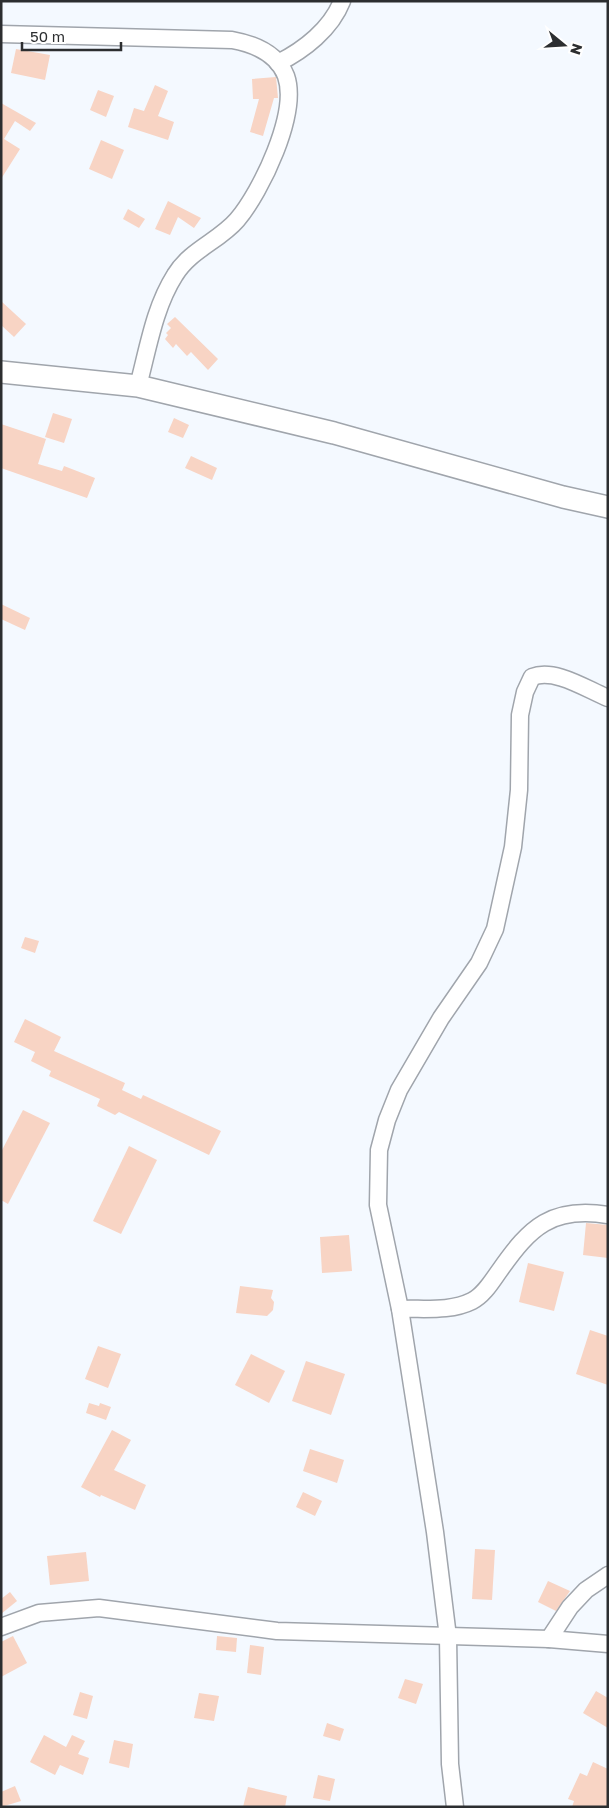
<svg xmlns="http://www.w3.org/2000/svg" width="609" height="1808" font-family="'Golos Text',sans-serif">
	<style>
		.building { fill: #f8d4c4 }
		.lines { fill: none; stroke-linecap: round; stroke-linejoin: round }
		.minor-casing { stroke: #a0a5ac; stroke-width: 19 }
		.major-casing { stroke: #a0a5ac; stroke-width: 24 }
		.minor { stroke: #fff; stroke-width: 16 }
		.major { stroke: #fff; stroke-width: 21 }
	</style>
	<rect width="100%" height="100%" fill="#f4f9ff"/>
	<!-- building -->
	<g class="building">
		<polygon points="16,49 50,55 45,80 11,73"/>
		<polygon points="276,77 278,98 274,98 263,136 250,132 259,99 253,99 252,79"/>
		<polygon points="155,85 168,91 158,116 174,122 168,140 128,127 134,108 144,111"/>
		<polygon points="98,90 114,96 106,117 90,110"/>
		<polygon points="1,103 36,123 30,131 15,121 4,139 20,149 1,179"/>
		<polygon points="101,140 124,150 112,179 89,169"/>
		<polygon points="168,201 201,218 194,228 178,217 170,235 155,229"/>
		<polygon points="128,209 145,219 139,228 123,219"/>
		<polygon points="1,301 26,324 14,337 1,325"/>
		<polygon points="175,317 218,359 208,370 191,352 187,356 176,344 173,348 165,339 168,335 166,333 171,328 167,324"/>
		<polygon points="53,413 72,419 64,443 45,437"/>
		<polygon points="174,418 189,425 183,438 168,432"/>
		<polygon points="1,424 46,439 38,464 62,471 64,466 95,478 87,498 1,468"/>
		<polygon points="191,456 217,468 212,480 185,468"/>
		<polygon points="1,604 30,618 25,630 1,619"/>
		<polygon points="25,937 39,941 35,953 21,948"/>
		<polygon points="25,1019 61,1037 54,1051 125,1083 122,1090 141,1099 143,1095 221,1131 209,1155 119,1112 115,1115 97,1106 100,1099 49,1076 51,1071 31,1061 35,1052 14,1042"/>
		<polygon points="23,1110 50,1123 8,1204 1,1200 1,1152"/>
		<polygon points="129,1146 157,1160 121,1234 93,1221"/>
		<polygon points="586,1223 608,1225 608,1258 583,1255"/>
		<polygon points="349,1235 352,1271 322,1273 320,1237"/>
		<polygon points="528,1263 564,1272 554,1311 519,1302"/>
		<polygon points="240,1286 273,1290 271,1298 274,1302 273,1310 267,1316 236,1313"/>
		<polygon points="590,1330 608,1336 608,1385 576,1374"/>
		<polygon points="98,1346 121,1354 108,1388 85,1379"/>
		<polygon points="251,1354 285,1371 269,1403 235,1385"/>
		<polygon points="306,1361 345,1374 331,1415 292,1401"/>
		<polygon points="89,1403 99,1406 100,1403 111,1407 106,1420 86,1413"/>
		<polygon points="112,1430 131,1440 114,1470 146,1485 135,1510 101,1495 100,1497 81,1487"/>
		<polygon points="310,1449 344,1460 337,1483 303,1471"/>
		<polygon points="303,1492 322,1501 315,1516 296,1507"/>
		<polygon points="475,1549 495,1550 492,1600 472,1599"/>
		<polygon points="86,1552 89,1581 50,1585 47,1556"/>
		<polygon points="548,1581 570,1591 556,1611 538,1602"/>
		<polygon points="10,1592 17,1601 1,1614 1,1599"/>
		<polygon points="13,1636 27,1663 1,1677 1,1642"/>
		<polygon points="217,1636 237,1638 236,1652 216,1650"/>
		<polygon points="250,1645 264,1647 261,1675 247,1673"/>
		<polygon points="405,1679 423,1684 416,1704 398,1698"/>
		<polygon points="596,1691 608,1698 608,1728 583,1713"/>
		<polygon points="80,1692 93,1696 87,1719 73,1715"/>
		<polygon points="199,1693 219,1696 214,1721 194,1718"/>
		<polygon points="327,1723 344,1729 340,1741 323,1736"/>
		<polygon points="44,1735 66,1747 72,1735 85,1741 78,1754 89,1758 83,1775 60,1765 55,1775 30,1762"/>
		<polygon points="114,1740 133,1744 129,1768 109,1763"/>
		<polygon points="593,1762 608,1769 608,1807 572,1807 574,1801 568,1799 580,1773 587,1776"/>
		<polygon points="318,1775 335,1779 330,1801 313,1798"/>
		<polygon points="15,1786 21,1801 1,1807 1,1792"/>
		<polygon points="248,1787 287,1796 285,1807 243,1807"/>
	</g>
	<g class="lines">
		<!-- minor casing -->
		<g class="minor-casing">
			<g id="minor">
				<path d="M1 34 232 40C254 44 277 53 286 76 299 113 261 192 237 220 219 241 190 250 175 275 154 308 148 349 138 386"/>
				<path d="M278 63C304 50 331 29 342 1"/>
				<path d="M400 1309C423 1308 450 1312 472 1301 484 1295 492 1281 500 1270 530 1227 552 1206 608 1215"/>
				<polyline points="1,1627 39,1613 99,1608 277,1631 549,1639 608,1644"/>
				<polyline points="549,1639 570,1607 586,1590 608,1575"/>
				<path d="M455 1807 450 1764 448 1637 435 1532 400 1309 378 1205 379 1150 387 1120 399 1090 441 1018 479 963 495 929 513 847 519 790 520 715 525 692 532 677C555 668 586 689 608 698"/>
			</g>
		</g>
		<!-- major casing -->
		<g class="major-casing">
			<polyline id="major" points="1,372 138,386 334,433 563,497 608,507"/>
		</g>
		<!-- minor -->
		<use href="#minor" class="minor"/>
		<!-- major -->
		<use href="#major" class="major"/>
	</g>
	<!-- border -->
	<rect width="609" height="1808" fill="none" stroke="#2c2e30" stroke-width="5"/>
	<!-- north arrow -->
	<g transform="translate(564 45) rotate(108)" stroke="#ffffff" stroke-width="4" paint-order="stroke">
	<path d="M0-4L9 19L0 12L-9 19Z" fill="#2c2e30"/>
	<text y="-8" font-size="14" font-weight="bold" text-anchor="middle" fill="#2c2e30">N</text>
	</g>
	<!-- scale -->
	<path d="M22 42v8h99v-8" fill="none" stroke="#2c2e30" stroke-width="2.5"/>
	<text x="30" y="42" font-size="15" fill="#2c2e30" stroke="#ffffff" stroke-width="4" paint-order="stroke">50 m</text>
</svg>
